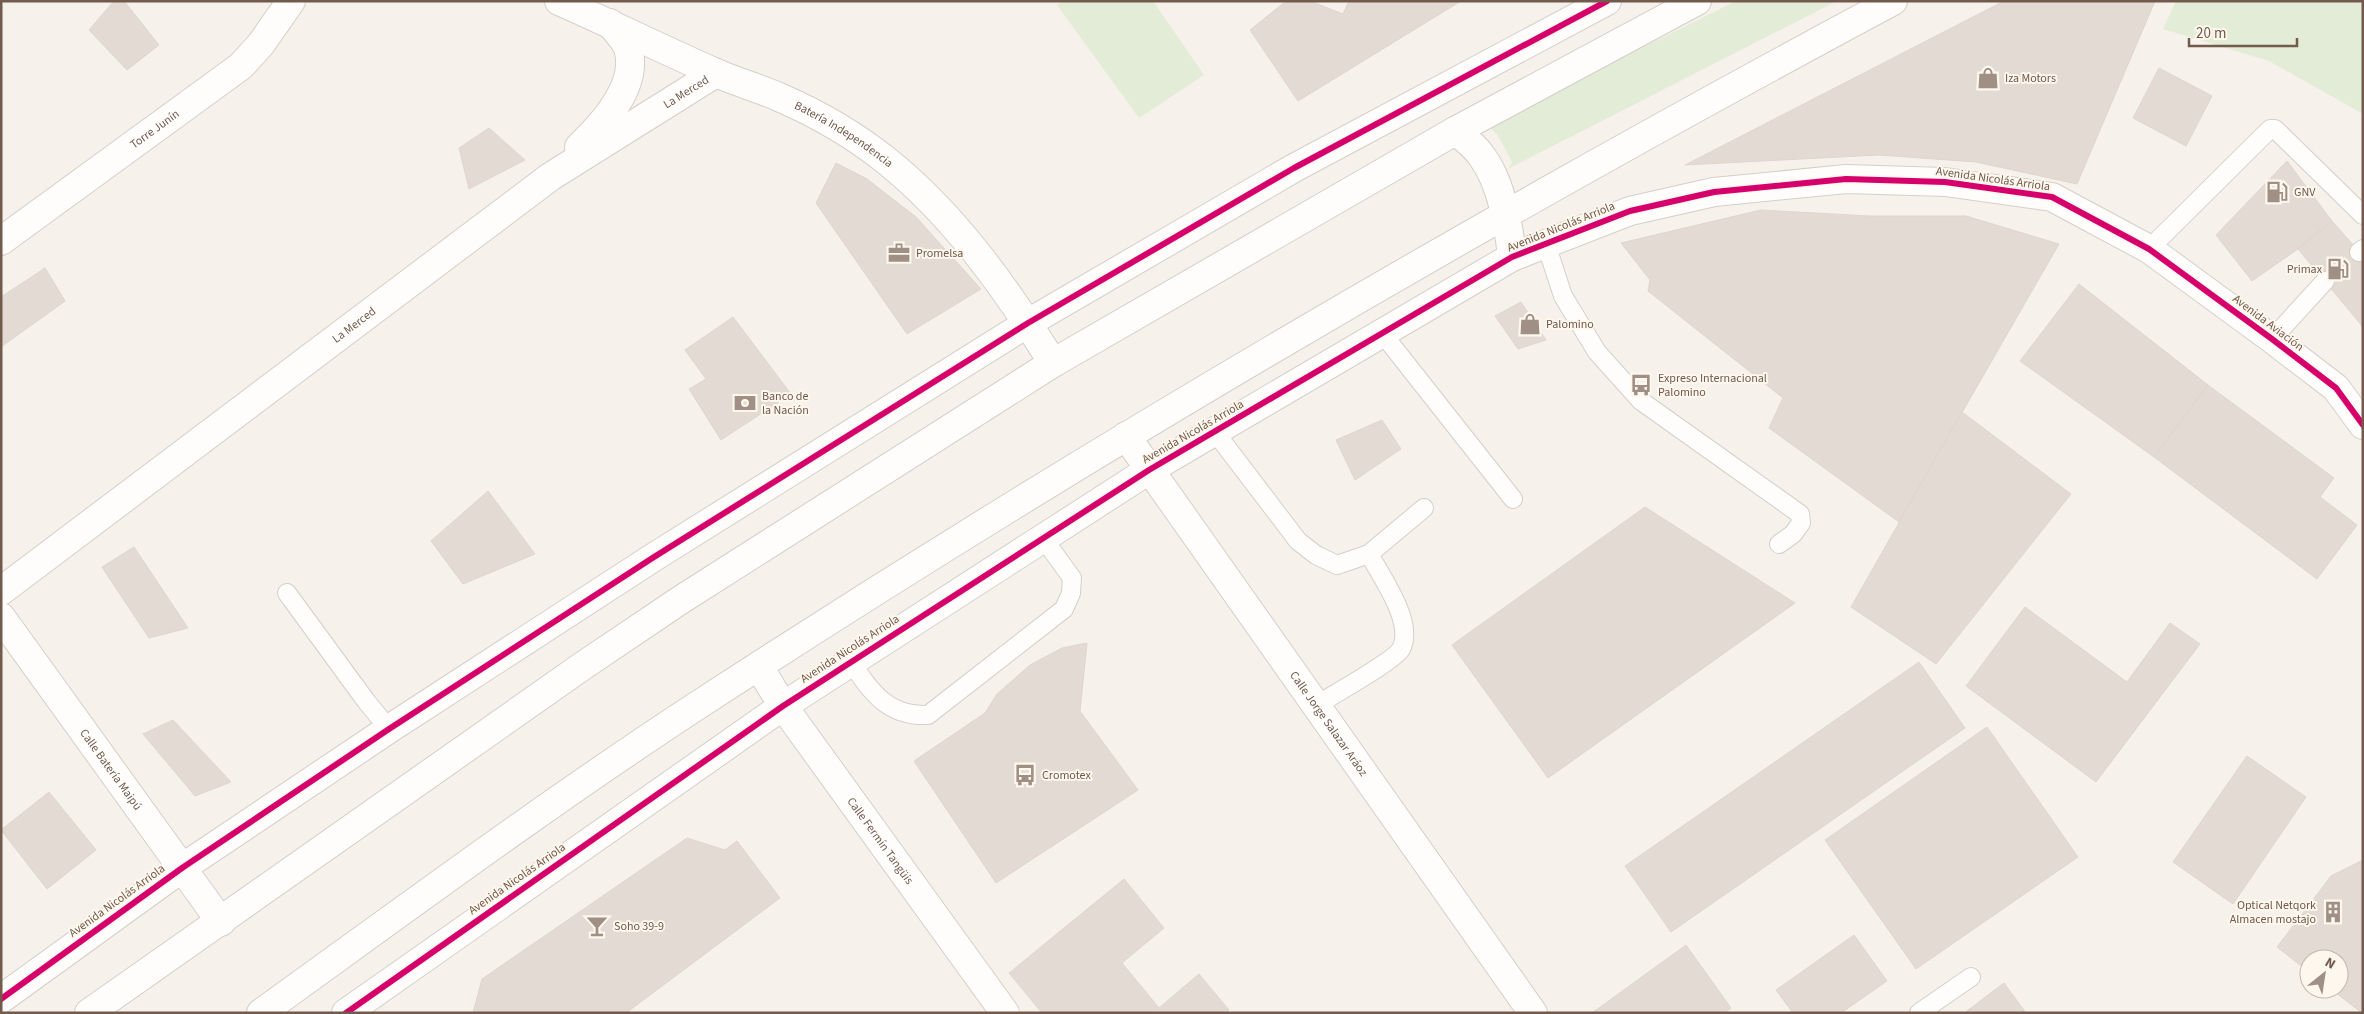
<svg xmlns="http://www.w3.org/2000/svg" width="2364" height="1014" font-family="'Source Sans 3',sans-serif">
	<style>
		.green { fill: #e3ecd7 }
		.building { fill: #e2dad3; stroke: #ded5ce }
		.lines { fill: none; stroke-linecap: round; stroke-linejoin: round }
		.service-casing { stroke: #d5cfc9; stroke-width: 20 }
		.minor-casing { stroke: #d5cfc9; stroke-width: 30 }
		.secondary-casing { stroke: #d5cec8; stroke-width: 30 }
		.service { stroke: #fefdfc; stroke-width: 18 }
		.minor { stroke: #fefdfc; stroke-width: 28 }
		.secondary { stroke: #fefdfc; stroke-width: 28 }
		.cycleway-casing { stroke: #fdf7ed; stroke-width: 9 }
		.cycleway { stroke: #d6006c; stroke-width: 6 }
		.labels { text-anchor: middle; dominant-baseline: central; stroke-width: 4; stroke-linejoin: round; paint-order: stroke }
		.poi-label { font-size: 12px; fill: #725a4d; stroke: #fdf7ed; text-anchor: start }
		.street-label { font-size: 12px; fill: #725a4d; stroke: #fdf7ed }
	</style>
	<rect width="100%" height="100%" fill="#f6f2eb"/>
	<!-- green -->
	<g class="green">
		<polygon points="1063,1 1153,1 1204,75 1139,118 1057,5"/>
		<polygon points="1736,1 1837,1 1508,169 1512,162 1497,134 1487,125"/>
		<polygon points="2176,1 2363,1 2363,114 2269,61 2163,29"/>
	</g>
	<!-- building -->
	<g class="building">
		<polygon points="114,1 124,1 159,45 127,70 89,30"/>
		<polygon points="1286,1 1310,1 1343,14 1349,1 1461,1 1298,101 1250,30"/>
		<polygon points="2004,1 2155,1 2077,184 1976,162 1879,155 1685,165"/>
		<polygon points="2159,68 2212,96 2186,146 2133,118"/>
		<polygon points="489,128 525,160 469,189 459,148"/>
		<polygon points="2287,161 2332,221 2298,249 2252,281 2216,235"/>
		<polygon points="836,163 867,179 916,217 981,289 907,334 816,203"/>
		<polygon points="1761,210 1869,216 1966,216 2059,244 1899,522 1769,428 1783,398 1648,291 1650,280 1621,243"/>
		<polygon points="2332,221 2363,256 2363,327 2298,249"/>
		<polygon points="45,268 65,301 1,347 1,297"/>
		<polygon points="2079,284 2208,385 2154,457 2020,361"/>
		<polygon points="1521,302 1546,340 1518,349 1495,316"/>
		<polygon points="733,317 791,394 721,440 689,389 706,379 685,350"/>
		<polygon points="2208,385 2334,478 2320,497 2357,525 2317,579 2154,457"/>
		<polygon points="1962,412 2071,494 1936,664 1851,607"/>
		<polygon points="1382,420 1401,449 1355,480 1336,440"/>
		<polygon points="488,491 535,554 463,584 431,541"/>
		<polygon points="1645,507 1795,603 1548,778 1452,645"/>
		<polygon points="134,547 188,628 149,638 102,567"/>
		<polygon points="2025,607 2127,682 2170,623 2200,644 2096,782 1966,686"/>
		<polygon points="1087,643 1080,711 1138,790 996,883 914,761 985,713 997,694 1030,665 1062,648"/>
		<polygon points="1919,662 1965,728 1671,932 1625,866"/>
		<polygon points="173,720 231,782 195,796 143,734"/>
		<polygon points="1987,727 2078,857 1916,969 1825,840"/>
		<polygon points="2247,756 2306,797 2233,904 2173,862"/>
		<polygon points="49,792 96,850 47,889 1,830"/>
		<polygon points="687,838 725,850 737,841 780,898 626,1013 473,1013 482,979"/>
		<polygon points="2363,860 2363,1013 2362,1013 2331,989 2339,989 2339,959 2309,959 2309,972 2277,947 2331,876"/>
		<polygon points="1124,879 1164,928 1122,963 1159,1008 1199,974 1229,1010 1226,1013 1042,1013 1009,973"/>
		<polygon points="1854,935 1887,981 1841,1013 1793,1013 1776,990"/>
		<polygon points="1686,945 1731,1008 1724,1013 1592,1013"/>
		<polygon points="2004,983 2026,1013 1968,1013 1967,1011"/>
	</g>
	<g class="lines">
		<!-- service casing -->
		<g class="service-casing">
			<g id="service">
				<polyline points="1546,244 1563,296 1597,352 1641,401 1800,514 1801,523 1793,534 1779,544"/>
				<polyline points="2149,249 2270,129 2275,129 2363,215"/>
				<polyline points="2359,252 2363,249"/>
				<polyline points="1382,333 1513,499"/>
				<polyline points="2272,339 2325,281"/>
				<polyline points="1215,432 1298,541 1316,555 1337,565 1369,554 1424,508"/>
				<polyline points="287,593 366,701 389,729"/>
				<path d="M851 662C871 692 888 717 928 715L1064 609 1071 593 1072 578 1043 538"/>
				<path d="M1315 706C1331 696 1394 661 1401 649 1415 623 1381 576 1369 554"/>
				<polyline points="1919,1013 1971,977"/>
			</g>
		</g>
		<!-- minor casing -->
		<g class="minor-casing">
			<g id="minor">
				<path id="s1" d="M559 1C611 24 662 49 714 72 736 82 759 88 781 98 818 114 857 137 888 162 956 217 1007 290 1053 363"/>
				<path d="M579 147C602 125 637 88 629 52 628 43 616 31 610 23"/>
				<path id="s2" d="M1 241 241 66 261 44 291 1"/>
				<path id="s3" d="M1126 436 1533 1013"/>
				<path id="s4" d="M1 591 550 177 716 73"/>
				<path id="s5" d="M1 617 221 922"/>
				<path id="s6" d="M759 667 783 706 1005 1013"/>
				<polyline points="1,999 182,868 389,729 654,557 1028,323 1294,168 1607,1"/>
				<polyline points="346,1013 783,706 1149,470 1512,257 1630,211 1714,192 1846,179 1945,182 2052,197 2149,249 2272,339 2336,388 2363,425"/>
			</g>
		</g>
		<!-- secondary casing -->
		<g class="secondary-casing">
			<g id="secondary">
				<path d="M1455 131C1466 139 1476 147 1483 158 1501 183 1509 226 1512 257"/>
				<polyline points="89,1013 584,665 682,599 1053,363 1455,131 1697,1"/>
				<path d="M261 1013C404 910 547 804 695 707 1083 454 1484 220 1893 1"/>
			</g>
		</g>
		<!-- service -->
		<use href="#service" class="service"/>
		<!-- minor -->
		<use href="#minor" class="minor"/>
		<!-- secondary -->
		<use href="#secondary" class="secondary"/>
		<!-- cycleway casing -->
		<g class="cycleway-casing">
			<g id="cycleway">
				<polyline points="1,999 182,868 389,729 654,557 1028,323 1294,168 1607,1"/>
				<polyline points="346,1013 783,706 1149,470 1512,257 1630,211 1714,192 1846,179 1945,182 2052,197 2149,249 2272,339 2336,388 2363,425"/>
			</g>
		</g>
		<!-- cycleway -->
		<use href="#cycleway" class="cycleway"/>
	</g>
	<!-- icons -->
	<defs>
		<g id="shop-bare" transform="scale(1.725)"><path d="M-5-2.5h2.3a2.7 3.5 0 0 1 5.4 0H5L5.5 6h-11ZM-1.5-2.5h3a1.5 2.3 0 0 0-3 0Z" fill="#a08f84" stroke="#fdf7ed" stroke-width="2.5" paint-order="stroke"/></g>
		<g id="fuel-bare" transform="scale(1.725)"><path d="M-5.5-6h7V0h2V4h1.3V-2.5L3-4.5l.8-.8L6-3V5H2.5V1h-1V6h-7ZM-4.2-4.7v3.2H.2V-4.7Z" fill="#a08f84" stroke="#fdf7ed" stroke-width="2.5" paint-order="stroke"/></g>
		<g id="office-bare" transform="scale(1.725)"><path d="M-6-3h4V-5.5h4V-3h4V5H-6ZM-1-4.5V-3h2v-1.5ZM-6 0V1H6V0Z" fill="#a08f84" stroke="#fdf7ed" stroke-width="2.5" paint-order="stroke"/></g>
		<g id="bus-bare" transform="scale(1.725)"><path d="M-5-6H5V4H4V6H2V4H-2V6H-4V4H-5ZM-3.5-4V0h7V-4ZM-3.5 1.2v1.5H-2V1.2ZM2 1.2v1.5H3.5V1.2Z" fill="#a08f84" stroke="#fdf7ed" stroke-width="2.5" paint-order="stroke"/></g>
		<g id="bank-bare" transform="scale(1.725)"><path d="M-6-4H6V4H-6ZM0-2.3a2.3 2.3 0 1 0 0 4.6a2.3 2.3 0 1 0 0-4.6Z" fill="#a08f84" stroke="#fdf7ed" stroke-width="2.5" paint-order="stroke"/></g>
		<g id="building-bare" transform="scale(1.725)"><path d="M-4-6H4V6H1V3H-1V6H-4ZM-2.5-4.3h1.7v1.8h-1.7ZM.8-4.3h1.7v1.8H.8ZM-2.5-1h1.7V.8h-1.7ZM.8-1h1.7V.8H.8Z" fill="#a08f84" stroke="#fdf7ed" stroke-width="2.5" paint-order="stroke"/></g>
		<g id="bar-bare" transform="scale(1.725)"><path d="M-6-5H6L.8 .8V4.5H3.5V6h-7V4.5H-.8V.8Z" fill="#a08f84" stroke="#fdf7ed" stroke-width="2.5" paint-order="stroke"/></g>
	</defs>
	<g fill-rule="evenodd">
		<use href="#shop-bare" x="1988" y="78"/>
		<use href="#fuel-bare" x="2277" y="192"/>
		<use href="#office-bare" x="899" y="253"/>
		<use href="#fuel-bare" x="2338" y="269"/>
		<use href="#shop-bare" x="1530" y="324"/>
		<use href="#bus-bare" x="1641" y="385"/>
		<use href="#bank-bare" x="745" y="403"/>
		<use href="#bus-bare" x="1025" y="775"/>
		<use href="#building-bare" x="2333" y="912"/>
		<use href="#bar-bare" x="597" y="926"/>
	</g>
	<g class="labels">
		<!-- poi labels -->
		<g class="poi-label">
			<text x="2005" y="78">Iza Motors</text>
			<text x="2294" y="192">GNV</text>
			<text x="916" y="253">Promelsa</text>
			<text x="2322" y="269" text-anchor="end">Primax</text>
			<text x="1546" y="324">Palomino</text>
			<text x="1658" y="378">Expreso Internacional<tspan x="1658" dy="14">Palomino</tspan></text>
			<text x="762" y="396">Banco de<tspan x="762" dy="14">la Nación</tspan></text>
			<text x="1042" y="775">Cromotex</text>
			<text x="2316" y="905" text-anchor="end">Optical Netqork<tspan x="2316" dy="14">Almacen mostajo</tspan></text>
			<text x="614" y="926">Soho 39-9</text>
		</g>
		<!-- street labels -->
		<g class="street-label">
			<text stroke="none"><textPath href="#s4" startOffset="848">La Merced</textPath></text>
			<text stroke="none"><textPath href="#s2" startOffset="190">Torre Junín</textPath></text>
			<text stroke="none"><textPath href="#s1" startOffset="315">Batería Independencia</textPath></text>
			<text transform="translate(1993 179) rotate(8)">Avenida Nicolás Arriola</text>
			<text transform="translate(1561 227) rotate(-22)">Avenida Nicolás Arriola</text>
			<text transform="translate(2268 323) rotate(37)">Avenida Aviación</text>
			<text stroke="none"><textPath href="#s4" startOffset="442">La Merced</textPath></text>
			<text transform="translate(1193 432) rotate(-30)">Avenida Nicolás Arriola</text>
			<text transform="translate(850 649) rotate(-33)">Avenida Nicolás Arriola</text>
			<text stroke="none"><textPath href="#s3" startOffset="352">Calle Jorge Salazar Aráoz</textPath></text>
			<text stroke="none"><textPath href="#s5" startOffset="188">Calle Batería Maipú</textPath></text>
			<text stroke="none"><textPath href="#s6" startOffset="212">Calle Fermín Tangüis</textPath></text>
			<text transform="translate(517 879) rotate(-35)">Avenida Nicolás Arriola</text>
			<text transform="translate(117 901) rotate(-36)">Avenida Nicolás Arriola</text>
		</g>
	</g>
	<!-- border -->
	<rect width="2364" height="1014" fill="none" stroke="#725a4d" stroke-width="5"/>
	<!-- north arrow -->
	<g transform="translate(2324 974) rotate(30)"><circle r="24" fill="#fdf7ed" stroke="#c5b8ad"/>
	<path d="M0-4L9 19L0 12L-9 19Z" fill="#a08f84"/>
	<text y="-8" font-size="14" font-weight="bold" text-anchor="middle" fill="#725a4d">N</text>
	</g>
	<!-- scale -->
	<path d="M2189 38v8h108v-8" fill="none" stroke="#725a4d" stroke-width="2.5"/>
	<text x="2196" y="38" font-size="15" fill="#725a4d" stroke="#fdf7ed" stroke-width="4" paint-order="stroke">20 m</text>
</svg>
